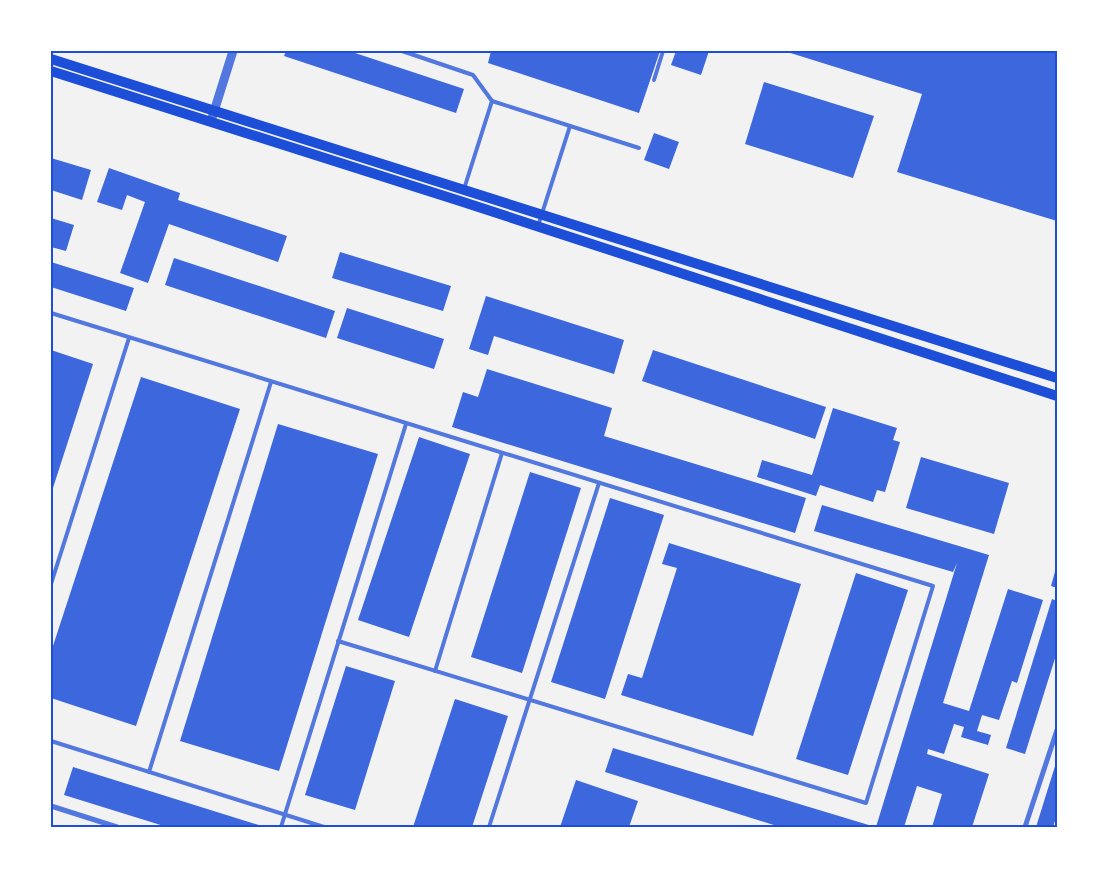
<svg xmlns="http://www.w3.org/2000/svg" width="1108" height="878" font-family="Georgia,serif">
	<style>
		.building { fill: #3d67dc }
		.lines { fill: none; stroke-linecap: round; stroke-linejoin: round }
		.service { stroke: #5277de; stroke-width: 4 }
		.minor { stroke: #5277de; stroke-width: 5 }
		.tertiary { stroke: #5277de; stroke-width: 9 }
		.secondary { stroke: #1d4ed8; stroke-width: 10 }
		.neatline { fill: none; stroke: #1d4ed8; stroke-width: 2 }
	</style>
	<rect width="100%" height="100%" fill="#f2f2f2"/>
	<!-- building -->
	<g class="building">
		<polygon points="286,51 349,51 464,89 456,113 284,56"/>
		<polygon points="491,51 660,51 639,113 488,63"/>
		<polygon points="676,51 709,51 701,75 671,65"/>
		<polygon points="784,51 1057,51 1057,221 897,172 922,94"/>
		<polygon points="764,82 874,116 853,178 745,144"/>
		<polygon points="654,133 679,142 669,169 644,160"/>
		<polygon points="51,158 91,170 82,200 51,190"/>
		<polygon points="109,168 180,193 178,200 287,236 278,262 169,224 148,283 120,273 145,202 127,195 122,210 97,202"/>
		<polygon points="51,218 74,225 66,251 51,247"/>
		<polygon points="340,252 451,286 443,311 332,278"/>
		<polygon points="174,258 335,311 326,338 165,285"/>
		<polygon points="51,262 134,288 126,311 51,287"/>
		<polygon points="486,296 624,340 614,374 494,336 488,355 469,349"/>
		<polygon points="347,308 444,339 434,369 337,338"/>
		<polygon points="51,350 93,364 52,491 51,491"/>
		<polygon points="653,350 826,407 815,439 642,381"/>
		<polygon points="487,369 612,408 604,436 806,498 795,533 452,427 463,392 478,397"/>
		<polygon points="141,377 240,409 136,726 51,698 51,652"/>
		<polygon points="833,408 897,428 893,440 900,442 885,492 877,490 873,502 820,485 816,496 757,477 762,460 812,475"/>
		<polygon points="278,424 378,454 279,771 180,741"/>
		<polygon points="419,437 470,454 409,637 358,620"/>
		<polygon points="921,457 1009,483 994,534 906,508"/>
		<polygon points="530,472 581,488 522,673 471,657"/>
		<polygon points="610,498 664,515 605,699 551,682"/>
		<polygon points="822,505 989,555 943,703 969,711 1008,589 1043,600 1017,683 1012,681 999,720 982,715 977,731 991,735 988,745 961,737 964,727 954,724 944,754 928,749 927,754 989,774 972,827 932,827 942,794 917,786 904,827 876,827 957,563 953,572 814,531"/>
		<polygon points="669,543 801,584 753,736 621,695 628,674 642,678 677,568 662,564"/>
		<polygon points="1056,568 1057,569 1057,588 1051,586"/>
		<polygon points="856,573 908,590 848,775 796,759"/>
		<polygon points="1052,599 1057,601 1057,652 1025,754 1006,748"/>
		<polygon points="346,666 395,681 355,810 305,795"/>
		<polygon points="455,699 508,716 472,827 413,827"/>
		<polygon points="613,748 872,826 872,827 780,827 605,772"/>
		<polygon points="1056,763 1057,815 1053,827 1036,827"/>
		<polygon points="73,767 262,826 262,827 167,827 64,795"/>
		<polygon points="576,780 638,801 629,827 560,827"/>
	</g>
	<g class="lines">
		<!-- service -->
		<g class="service">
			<polyline points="402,51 473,75 492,101 639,148"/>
			<polyline points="654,80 663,51"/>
			<polyline points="464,189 492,101"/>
			<polyline points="538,226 570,126"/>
			<polyline points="51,313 933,586 866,803 338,641"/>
			<polyline points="51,584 129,338"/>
			<polyline points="435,671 502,453"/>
			<polyline points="51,741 324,827"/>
			<polyline points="149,772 271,382"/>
			<polyline points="281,827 406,424"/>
			<polyline points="489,827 599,483"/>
		</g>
		<!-- minor -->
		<g class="minor">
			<polyline points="51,806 117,827"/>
			<polyline points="1025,827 1057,730"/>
		</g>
		<!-- tertiary -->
		<polyline class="tertiary" points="211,121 233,51"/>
		<!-- secondary -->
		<g class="secondary">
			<polyline points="51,59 1057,378"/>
			<polyline points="51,71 460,201 1057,396"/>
		</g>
	</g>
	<!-- border -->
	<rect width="1108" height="878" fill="none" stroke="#ffffff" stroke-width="105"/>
	<rect x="52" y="52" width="1004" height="774" class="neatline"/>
</svg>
